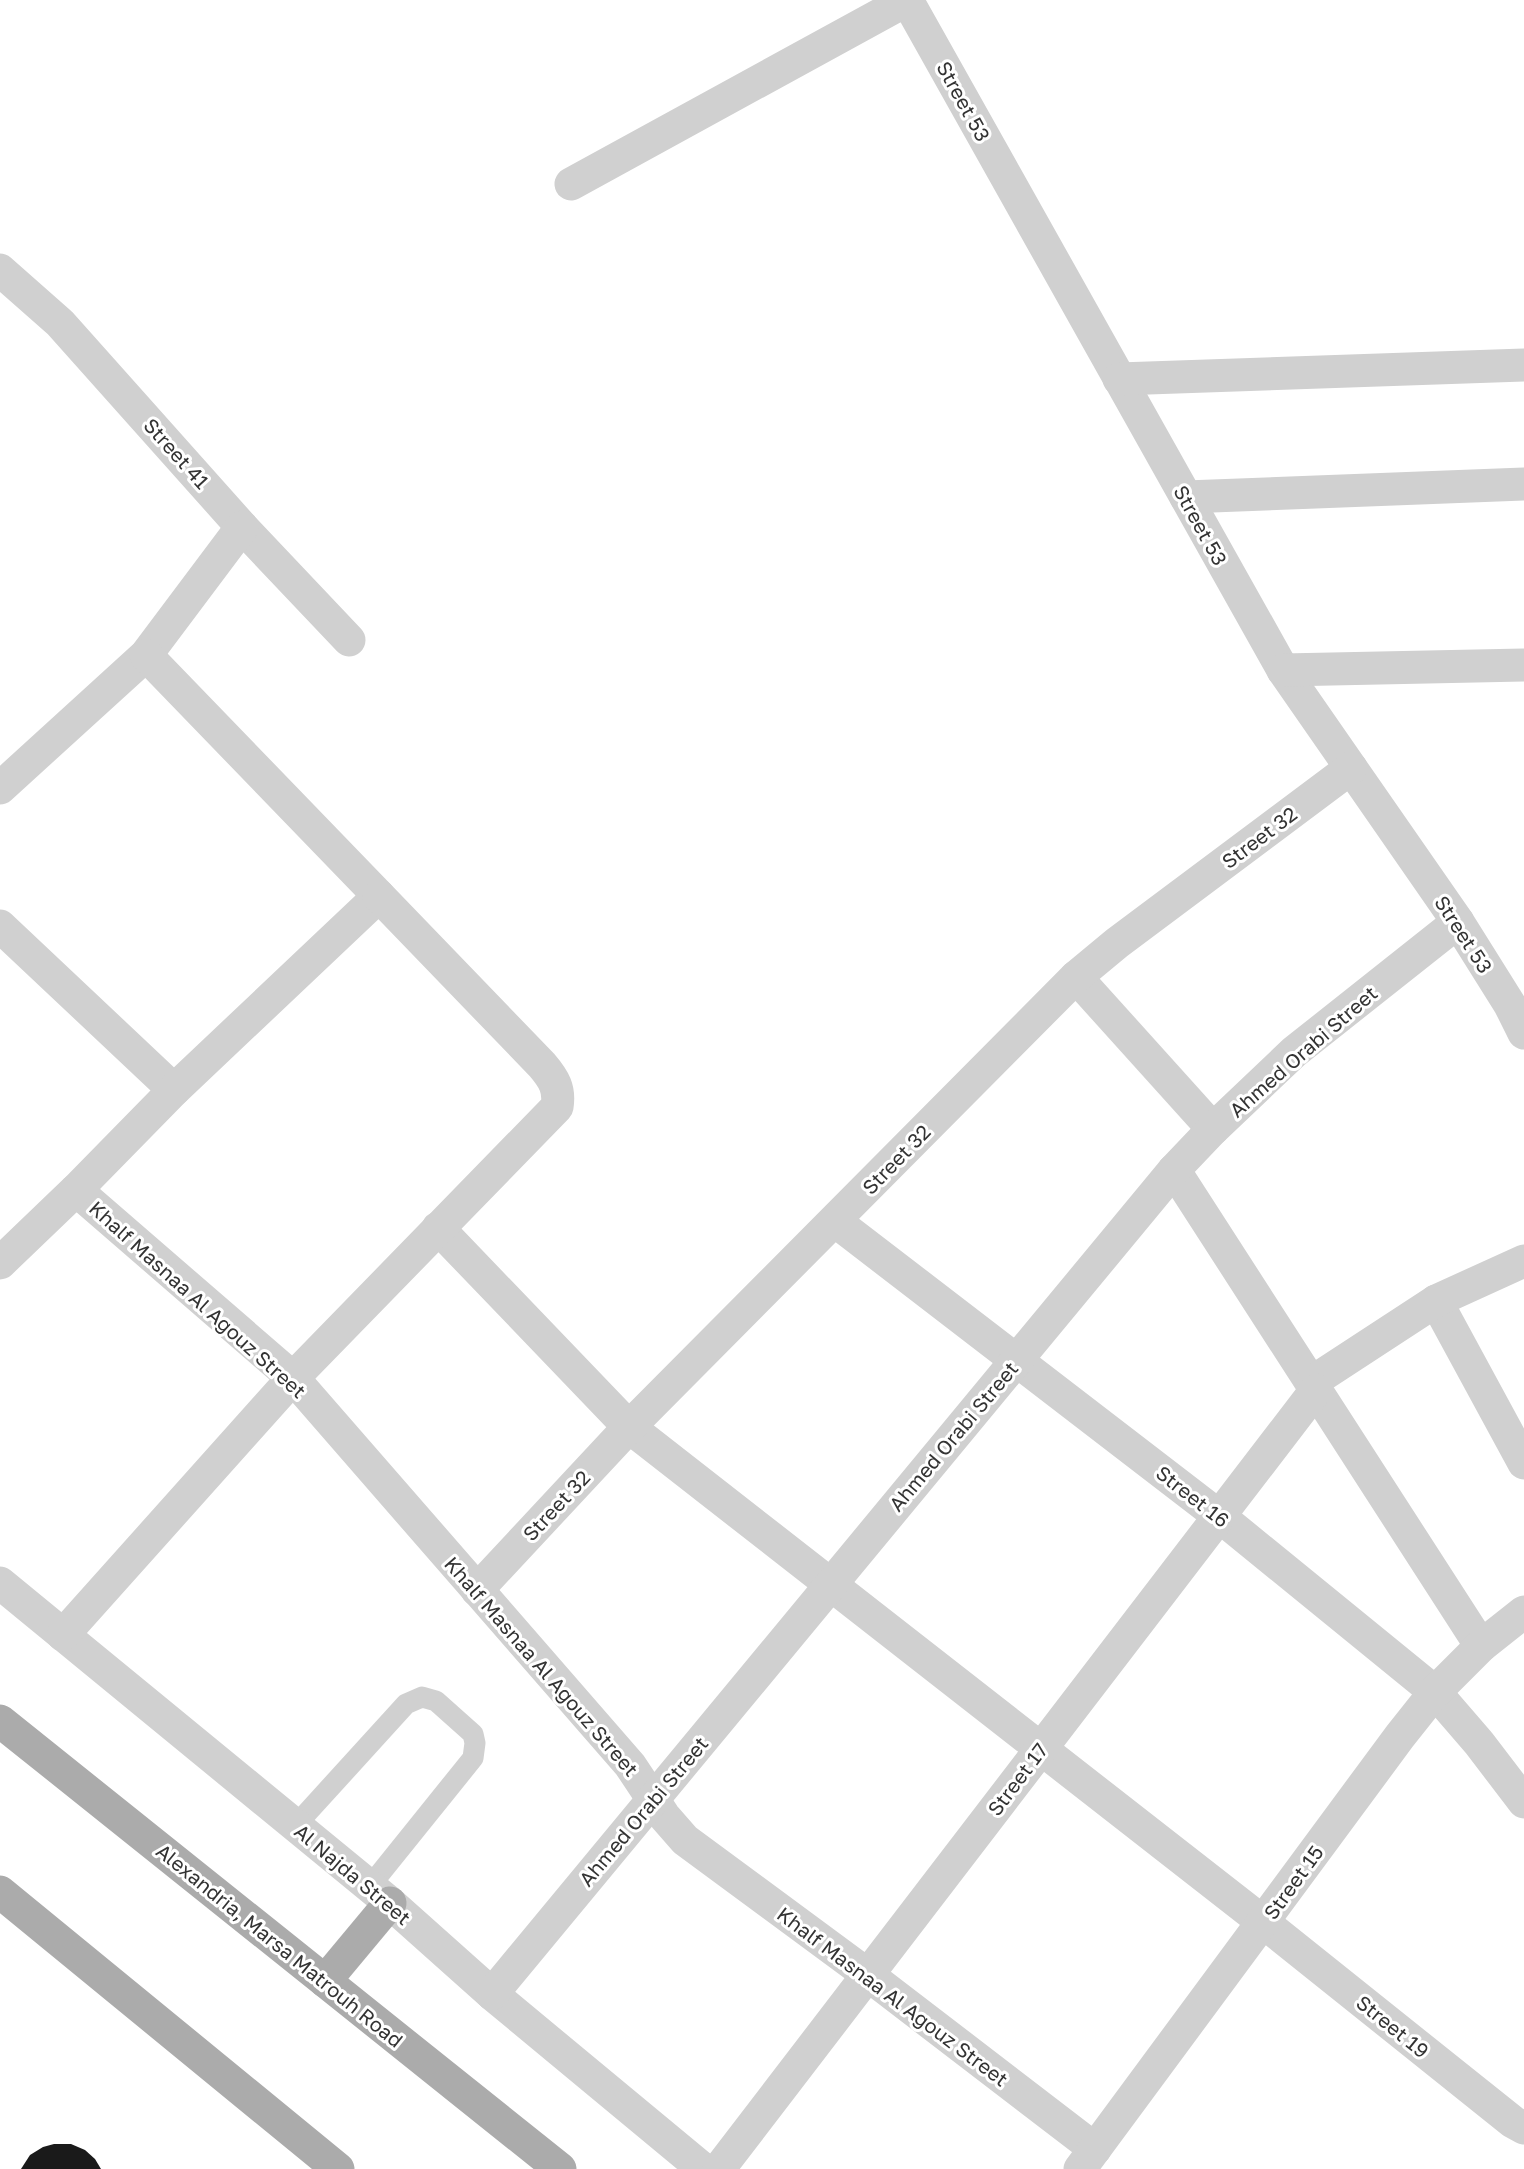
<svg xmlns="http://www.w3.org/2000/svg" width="1524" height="2169" font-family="'Golos Text',sans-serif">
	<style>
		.building { fill: #1a1a1a }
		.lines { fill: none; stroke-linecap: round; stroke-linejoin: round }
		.lane { stroke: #d0d0d0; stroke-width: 21 }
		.street { stroke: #d0d0d0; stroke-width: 33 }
		.primary { stroke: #ababab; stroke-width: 33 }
		.labels { text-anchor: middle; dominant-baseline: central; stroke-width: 6; stroke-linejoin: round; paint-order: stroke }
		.street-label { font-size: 20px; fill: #333; stroke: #fff }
	</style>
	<rect width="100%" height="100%" fill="#fff"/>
	<!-- building -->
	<polygon class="building" points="54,2144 71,2144 85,2150 95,2159 101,2169 21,2169 30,2155 43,2147"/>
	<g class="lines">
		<!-- lane -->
		<polyline class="lane" points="295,1826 406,1704 422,1697 436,1701 473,1734 475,1743 473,1758 370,1886"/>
		<!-- street -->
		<g class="street">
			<polyline points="571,184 907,0 1283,670 1458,922 1510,1005 1524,1033"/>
			<polyline points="0,270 60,323 242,527 349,640"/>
			<polyline points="1119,379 1524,365"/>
			<polyline points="1186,497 1524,484"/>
			<polyline points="1283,670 1524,665"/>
			<polyline points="0,788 146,655 242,527"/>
			<polyline points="0,926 174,1090"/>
			<polyline points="1076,977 1213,1129"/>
			<polyline points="1174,1170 1481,1646"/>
			<polyline points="76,1190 293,1378 630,1765 664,1816 685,1840 868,1975 1095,2149"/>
			<polyline points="835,1221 1219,1516 1435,1692 1479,1743 1524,1802"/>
			<polyline points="438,1228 629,1427 1263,1922 1513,2122 1524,2128"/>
			<polyline points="0,1263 76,1190 174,1090 379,896 146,655"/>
			<polyline points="1436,1301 1524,1463"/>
			<polyline points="1312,1382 1436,1301 1524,1261"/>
			<polyline points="0,1583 390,1903 492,1994 703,2169"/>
			<polyline points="477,1590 629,1427 1076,977 1117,943 1351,768"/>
			<path d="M63 1635 293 1378 557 1107C560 1089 554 1079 542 1065L379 896"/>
			<polyline points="492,1994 1174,1170 1213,1129 1294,1052 1458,922"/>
			<polyline points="719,2169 1316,1390"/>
			<polyline points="1080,2169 1400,1736 1435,1692 1481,1646 1524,1612"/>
		</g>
		<!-- primary -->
		<g class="primary">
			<polyline points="0,1721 560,2169"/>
			<polyline points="0,1892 338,2169"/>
			<polyline points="325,1981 390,1903"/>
		</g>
	</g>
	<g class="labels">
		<!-- street labels -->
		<g class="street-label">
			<text transform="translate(964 101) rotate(61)">Street 53</text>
			<text transform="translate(177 453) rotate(48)">Street 41</text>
			<text transform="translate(1201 525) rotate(61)">Street 53</text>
			<text transform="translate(1259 837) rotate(-37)">Street 32</text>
			<text transform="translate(1464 934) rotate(57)">Street 53</text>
			<text transform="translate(1303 1051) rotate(-41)">Ahmed Orabi Street</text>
			<text transform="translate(896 1159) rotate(-46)">Street 32</text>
			<text transform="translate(198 1299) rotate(42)">Khalf Masnaa Al Agouz Street</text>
			<text transform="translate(953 1436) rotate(-50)">Ahmed Orabi Street</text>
			<text transform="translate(1193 1496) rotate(38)">Street 16</text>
			<text transform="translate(556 1505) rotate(-47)">Street 32</text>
			<text transform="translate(542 1666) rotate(49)">Khalf Masnaa Al Agouz Street</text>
			<text transform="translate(1017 1779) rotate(-53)">Street 17</text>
			<text transform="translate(643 1811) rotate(-50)">Ahmed Orabi Street</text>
			<text transform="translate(353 1874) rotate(40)">Al Najda Street</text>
			<text transform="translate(1293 1882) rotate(-54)">Street 15</text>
			<text transform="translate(280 1945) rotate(39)">Alexandria, Marsa Matrouh Road</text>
			<text transform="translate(893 1996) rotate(37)">Khalf Masnaa Al Agouz Street</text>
			<text transform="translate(1393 2026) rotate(39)">Street 19</text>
		</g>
	</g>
</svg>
